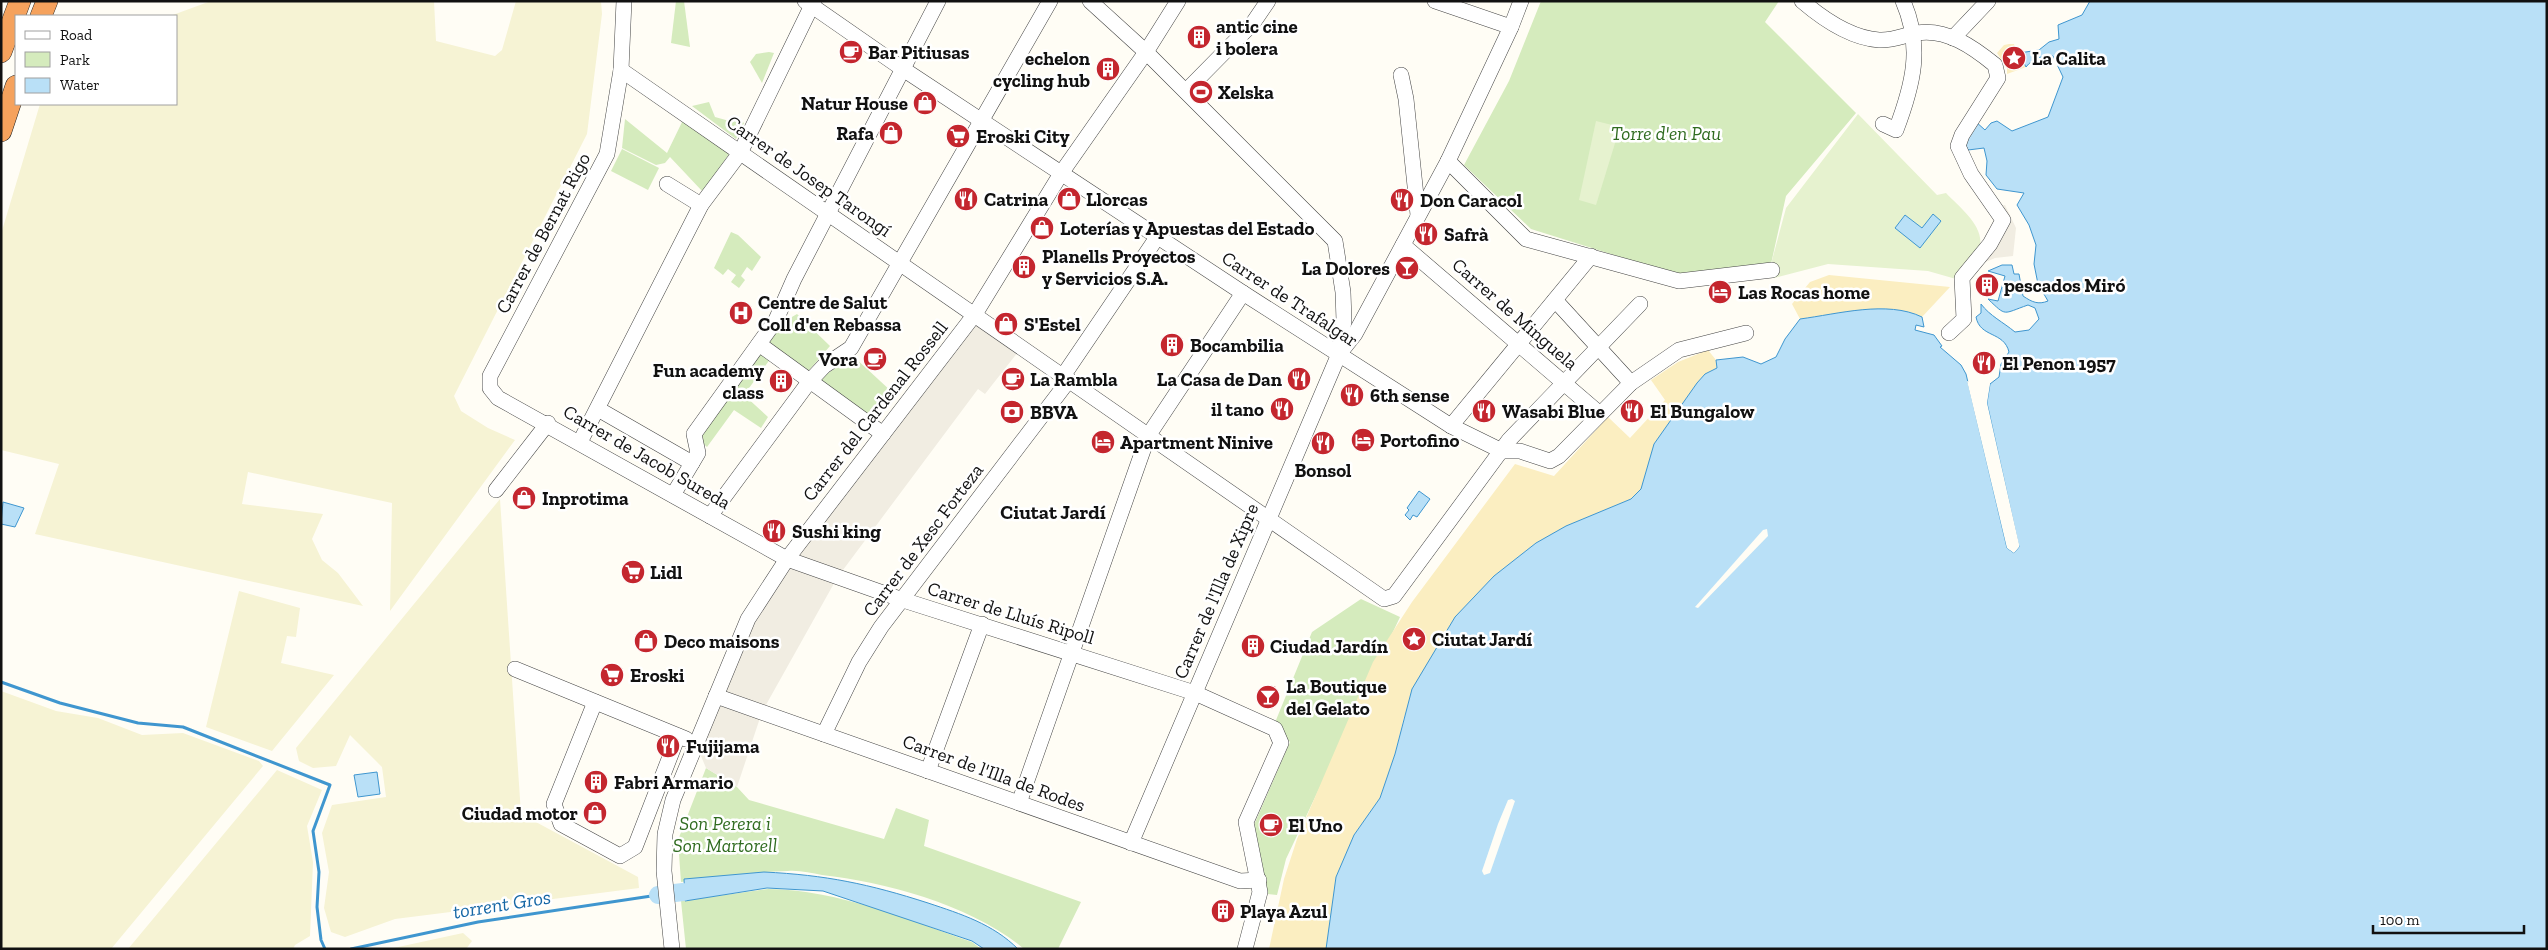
<svg xmlns="http://www.w3.org/2000/svg" width="2548" height="950" font-family="'Zilla Slab',serif">
	<style>
		.farmland { fill: #f6f3d4 }
		.green { fill: #d5ebbd }
		.sand { fill: #fbeec1 }
		.pitch { fill: #e6f2cf }
		.plaza { fill: #f1ede2 }
		.water { fill: #b9e0f7; stroke: #3f96cf }
		.pier { fill: #fffdf5 }
		.lines { fill: none; stroke-linecap: round; stroke-linejoin: round }
		.stream { stroke: #3f96cf; stroke-width: 3 }
		.river { stroke: #b9e0f7; stroke-width: 18 }
		.minor-casing { stroke: #444; stroke-width: 16 }
		.highway-casing { stroke: #222; stroke-width: 22 }
		.minor { stroke: #fff; stroke-width: 15 }
		.highway { stroke: #f5a25d; stroke-width: 21 }
		.labels { text-anchor: middle; dominant-baseline: central; stroke-width: 5; stroke-linejoin: round; paint-order: stroke }
		.poi-label { font-size: 19px; font-weight: bold; fill: #111; stroke: #fff; text-anchor: start }
		.park-label { font-size: 19px; font-style: italic; fill: #2f6b1f; stroke: #fff }
		.street-label { font-size: 19px; fill: #111; stroke: #fff }
		.neighbourhood-label { font-size: 20px; font-weight: bold; fill: #111; stroke: #fff }
		.water-label { font-size: 20px; font-style: italic; fill: #1768a6; stroke: #fff }
	</style>
	<rect width="100%" height="100%" fill="#fffdf5"/>
	<!-- farmland -->
	<g class="farmland">
		<polygon points="211,1 434,1 436,41 495,56 502,50 516,1 601,1 602,14 587,134 454,396 461,411 488,428 515,440 390,611 392,503 248,472 242,504 323,514 312,539 322,560 338,573 363,606 35,534 59,464 1,450 1,234 40,104 176,104 176,16 170,16"/>
		<polygon points="500,499 521,814 638,877 639,888 395,919 345,937 331,932 324,908 329,872 322,833 332,805 386,797 382,767 350,735 336,766 313,768 299,761 296,748"/>
		<polygon points="239,591 300,608 296,637 287,636 281,663 334,675 272,751 206,727"/>
		<polygon points="1,691 56,711 98,718 142,735 183,733 259,761 263,766 111,949 1,949"/>
		<polygon points="277,770 322,790 307,826 313,862 310,936 295,945 293,949 128,949"/>
		<polygon points="463,933 472,941 466,949 389,949"/>
	</g>
	<!-- green -->
	<g class="green">
		<polygon points="676,1 684,1 690,47 671,43"/>
		<polygon points="1541,1 1779,1 1765,22 1856,113 1786,196 1771,264 1680,278 1646,265 1531,229 1464,165 1509,81"/>
		<polygon points="769,52 774,53 762,83 750,62 756,54"/>
		<polygon points="709,102 715,117 733,122 739,119 744,123 736,139 692,106"/>
		<polygon points="684,118 728,151 729,154 703,192 670,157 665,163 656,165 622,148 625,119 667,153"/>
		<polygon points="622,149 659,168 648,190 611,171"/>
		<polygon points="731,232 738,235 761,257 752,271 747,267 741,276 745,280 739,288 731,282 736,275 728,269 723,275 714,268"/>
		<polygon points="797,314 830,346 804,376 771,358 744,395 768,417 761,428 734,410 707,447 697,438 778,320 785,321"/>
		<polygon points="853,356 892,392 868,419 819,384 824,376"/>
		<polygon points="1361,599 1400,617 1286,859 1277,895 1268,894 1254,825 1290,742 1274,725 1312,632"/>
		<path d="M706 768 737 787 749 800 884 839 896 808 929 820 924 846 1081 902 1058 949H1024C974 906 886 882 822 875 811 873 799 870 788 871 752 872 716 877 681 882L678 840Z"/>
		<path d="M768 889C839 890 906 919 972 942L981 949H686L681 901Z"/>
	</g>
	<!-- sand -->
	<g class="sand">
		<polygon points="2009,44 2014,44 2017,54 2019,53 2026,67 2007,74 2007,57 2004,57 2003,62 1997,53 2004,45"/>
		<path d="M1829 275 1950 287 1922 317C1887 300 1838 314 1800 319L1792 304 1810 282Z"/>
		<polygon points="1708,350 1716,360 1717,368 1705,374 1697,383 1654,444 1641,489 1631,499 1566,526 1536,543 1494,576 1455,617 1404,717 1395,754 1380,798 1354,835 1336,877 1326,949 1269,949 1284,879 1297,839 1373,662 1412,602 1515,464 1554,476 1608,417 1630,438 1665,400 1651,380 1678,362"/>
	</g>
	<!-- pitch -->
	<g class="pitch">
		<path d="M1858 114 1937 195 1946 193C1960 208 1989 229 1978 252 1974 262 1963 271 1956 279L1928 271 1828 264 1774 278 1771 264 1786 208Z"/>
		<polygon points="1596,121 1620,127 1596,205 1579,200"/>
	</g>
	<!-- plaza -->
	<g class="plaza">
		<polygon points="2005,205 2016,228 2013,256 1995,258 1969,269 1980,255 2001,206"/>
		<polygon points="975,314 1022,347 985,394 978,389 837,578 762,712 737,787 706,768 696,744 748,619"/>
	</g>
	<!-- water -->
	<g class="water">
		<path d="M2090 1H2547V949H1326L1336 877 1354 835 1380 798 1395 754 1412 689 1455 617 1494 576 1536 543 1566 526 1631 499 1641 489 1654 444 1697 383 1705 374 1717 368 1716 360 1743 357 1761 364 1776 357 1785 339 1800 319C1838 314 1887 300 1922 317L1924 327 1916 325 1915 330 1934 335 1942 346 1940 347 1961 365 1966 374 2007 548 2014 553 2019 547 1987 403 1990 384 1999 377 2001 364 2009 352C2004 331 1980 338 1976 317L1981 313V304C1990 316 2003 322 2015 332L2029 330 2039 319 2035 308 2028 305C2002 314 2007 317 1988 299L1998 301 2005 276 1988 271 2002 265H2012L2014 274H2019L2023 296C2032 302 2038 305 2048 301L2038 284 2034 264 2036 245 2029 225 2017 205 2024 193 1997 189 1986 175 1987 161 1984 148 1968 150 1963 139 1975 121 1985 130 1991 123 1997 121 2012 131 2048 117 2063 77 2053 56C2041 56 2033 58 2026 67L2019 53 2039 50 2049 42 2059 39 2058 25 2082 15Z"/>
		<polygon points="1933,214 1941,221 1920,248 1895,228 1905,215 1922,228"/>
		<polygon points="1419,491 1430,499 1417,517 1413,515 1410,520 1405,515 1409,510 1407,508"/>
		<polygon points="3,502 24,508 15,527 1,524"/>
		<polygon points="377,772 380,794 358,797 354,775"/>
		<path d="M764 872C826 875 869 884 928 903 961 914 993 924 1018 949H984L972 941 823 891 767 888 685 901 684 879Z"/>
	</g>
	<!-- pier -->
	<g class="pier">
		<polygon points="1967,381 1970,382 2009,547 2014,550 2016,544 1985,404 1987,383 1990,384 1987,403 2019,544 2019,547 2014,553 2007,548"/>
		<polygon points="1767,529 1768,536 1698,608 1695,607 1763,530"/>
		<polygon points="1512,799 1515,801 1490,873 1484,875 1482,871 1498,824 1508,800"/>
	</g>
	<g class="lines">
		<!-- stream -->
		<g class="stream">
			<polyline points="1,682 60,703 138,723 183,727 330,785 313,831 319,872 317,907 321,940 325,949"/>
			<polyline points="351,949 478,922 658,895"/>
		</g>
		<!-- river -->
		<polyline class="river" points="658,895 683,892"/>
		<!-- minor casing -->
		<g class="minor-casing">
			<g id="minor">
				<polyline points="624,1 621,70 607,154 490,376 490,388 498,398 787,559 903,600 1195,693 1275,729 1281,743 1246,822 1260,892 1245,949"/>
				<polyline points="805,1 903,69 1243,293 1451,426 1502,451 1520,451 1550,461 1559,456 1631,383 1679,350 1746,333"/>
				<polyline points="1090,1 1146,52 1335,241 1343,292 1344,321 1339,352"/>
				<polyline points="1435,1 1511,27"/>
				<polyline points="1521,1 1511,27 1448,161 1526,239 1679,281 1772,270"/>
				<path d="M1802 1C1823 19 1851 38 1879 40 1893 41 1904 35 1917 33 1946 28 1973 47 1995 65L1998 78 1962 135 1958 146 1971 174 2003 220 1990 244 1962 278 1964 319 1949 333"/>
				<polyline points="1953,38 1988,1"/>
				<polyline points="621,70 1384,599 1394,596 1509,440 1640,304"/>
				<polyline points="1401,75 1406,99 1418,215"/>
				<polyline points="1186,91 1253,23 1268,1"/>
				<path d="M1883 124 1896 130C1913 85 1923 47 1903 1"/>
				<polyline points="667,184 701,205"/>
				<polyline points="1403,245 1600,414"/>
				<polyline points="1555,300 1631,383"/>
				<polyline points="759,344 883,434"/>
				<polyline points="1063,376 1158,236"/>
				<polyline points="598,409 692,463"/>
				<polyline points="1451,426 1591,256"/>
				<polyline points="580,442 701,205 740,153 814,1"/>
				<polyline points="496,490 548,423"/>
				<polyline points="673,495 698,453 694,434 776,320 794,279 938,1"/>
				<polyline points="710,516 809,382 824,366 851,348 1050,1"/>
				<polyline points="515,669 686,739"/>
				<polyline points="716,696 1240,881 1259,880"/>
				<polyline points="595,702 554,804 561,824 620,856 635,847 678,736"/>
				<polyline points="824,734 859,662 881,627 1069,380"/>
				<polyline points="928,771 982,624"/>
				<polyline points="1019,803 1148,436 1243,293"/>
				<polyline points="1131,843 1339,354 1355,334 1448,161"/>
				<polyline points="672,949 664,871 665,834 673,800 748,619 787,559 975,314 1062,172 1146,52 1178,1"/>
			</g>
		</g>
		<!-- highway casing -->
		<g class="highway-casing">
			<g id="highway">
				<polyline points="41,16 47,1"/>
				<polyline points="1,52 20,1"/>
				<polyline points="1,131 16,86"/>
			</g>
		</g>
		<!-- minor -->
		<use href="#minor" class="minor"/>
		<!-- highway -->
		<use href="#highway" class="highway"/>
	</g>
	<!-- icons -->
	<defs>
		<g id="building-disc" transform="scale(1.25)"><circle r="9.5" fill="#c4262e" stroke="#fff"/><path d="M-4-6H4V6H1V3H-1V6H-4ZM-2.5-4.3h1.7v1.8h-1.7ZM.8-4.3h1.7v1.8H.8ZM-2.5-1h1.7V.8h-1.7ZM.8-1h1.7V.8H.8Z" fill="#fff"/></g>
		<g id="cafe-disc" transform="scale(1.25)"><circle r="9.5" fill="#c4262e" stroke="#fff"/><path d="M-5.5-4.5H6V0H3Q3 3.5 0 3.5H-2.5Q-5.5 3.5-5.5 0ZM3-3.2v2h1.7v-2ZM-6 4.5H4V6H-6Z" fill="#fff"/></g>
		<g id="sight-disc" transform="scale(1.25)"><circle r="9.5" fill="#c4262e" stroke="#fff"/><path d="M0-6L1.8-2.2L6-1.7L2.9 1.2L3.7 5.4L0 3.3L-3.7 5.4L-2.9 1.2L-6-1.7L-1.8-2.2Z" fill="#fff"/></g>
		<g id="stadium-disc" transform="scale(1.25)"><circle r="9.5" fill="#c4262e" stroke="#fff"/><path d="M0-5a6.5 5 0 1 0 0 10a6.5 5 0 1 0 0-10ZM-3.5-1.8h7v3.6h-7Z" fill="#fff"/></g>
		<g id="shop-disc" transform="scale(1.25)"><circle r="9.5" fill="#c4262e" stroke="#fff"/><path d="M-5-2.5h2.3a2.7 3.5 0 0 1 5.4 0H5L5.5 6h-11ZM-1.5-2.5h3a1.5 2.3 0 0 0-3 0Z" fill="#fff"/></g>
		<g id="supermarket-disc" transform="scale(1.25)"><circle r="9.5" fill="#c4262e" stroke="#fff"/><path d="M-6-5.5h2.5l.6 2H6L4.5 2H-2.5L-4.4-4H-6ZM-1.5 3.2a1.3 1.3 0 1 0 .1 0ZM3 3.2a1.3 1.3 0 1 0 .1 0Z" fill="#fff"/></g>
		<g id="restaurant-disc" transform="scale(1.25)"><circle r="9.5" fill="#c4262e" stroke="#fff"/><path d="M-5-6h1v4h1v-4h1v4h1v-4h1v5L-1.5 .5V6h-2V.5L-5-1ZM5-6V6H3V1.5H1.5Q1.5-4 5-6Z" fill="#fff"/></g>
		<g id="bar-disc" transform="scale(1.25)"><circle r="9.5" fill="#c4262e" stroke="#fff"/><path d="M-6-5H6L.8 .8V4.5H3.5V6h-7V4.5H-.8V.8Z" fill="#fff"/></g>
		<g id="hotel-disc" transform="scale(1.25)"><circle r="9.5" fill="#c4262e" stroke="#fff"/><path d="M-6-4.5h1.5V1H6V5H4.5V3h-9V5H-6ZM-4 0a1.8 1.8 0 1 1 3.6 0ZM.5 0V-2.5h3Q6-2.5 6 0Z" fill="#fff"/></g>
		<g id="hospital-disc" transform="scale(1.25)"><circle r="9.5" fill="#c4262e" stroke="#fff"/><path d="M-5-5h3v3.5h4V-5h3V5h-3V1.5h-4V5h-3Z" fill="#fff"/></g>
		<g id="bank-disc" transform="scale(1.25)"><circle r="9.5" fill="#c4262e" stroke="#fff"/><path d="M-6-4H6V4H-6ZM0-2.3a2.3 2.3 0 1 0 0 4.6a2.3 2.3 0 1 0 0-4.6Z" fill="#fff"/></g>
	</defs>
	<g fill-rule="evenodd">
		<use href="#building-disc" x="1199" y="37"/>
		<use href="#cafe-disc" x="851" y="52"/>
		<use href="#sight-disc" x="2014" y="58"/>
		<use href="#building-disc" x="1108" y="69"/>
		<use href="#stadium-disc" x="1201" y="92"/>
		<use href="#shop-disc" x="925" y="103"/>
		<use href="#shop-disc" x="891" y="133"/>
		<use href="#supermarket-disc" x="958" y="136"/>
		<use href="#restaurant-disc" x="966" y="199"/>
		<use href="#shop-disc" x="1069" y="199"/>
		<use href="#restaurant-disc" x="1402" y="200"/>
		<use href="#shop-disc" x="1042" y="228"/>
		<use href="#restaurant-disc" x="1426" y="234"/>
		<use href="#building-disc" x="1024" y="267"/>
		<use href="#bar-disc" x="1407" y="268"/>
		<use href="#building-disc" x="1987" y="285"/>
		<use href="#hotel-disc" x="1720" y="292"/>
		<use href="#hospital-disc" x="741" y="313"/>
		<use href="#shop-disc" x="1006" y="324"/>
		<use href="#building-disc" x="1172" y="345"/>
		<use href="#cafe-disc" x="875" y="359"/>
		<use href="#restaurant-disc" x="1984" y="363"/>
		<use href="#cafe-disc" x="1013" y="379"/>
		<use href="#restaurant-disc" x="1299" y="379"/>
		<use href="#building-disc" x="781" y="381"/>
		<use href="#restaurant-disc" x="1352" y="395"/>
		<use href="#restaurant-disc" x="1282" y="409"/>
		<use href="#restaurant-disc" x="1484" y="411"/>
		<use href="#restaurant-disc" x="1632" y="411"/>
		<use href="#bank-disc" x="1012" y="412"/>
		<use href="#hotel-disc" x="1363" y="440"/>
		<use href="#hotel-disc" x="1103" y="442"/>
		<use href="#restaurant-disc" x="1323" y="443"/>
		<use href="#shop-disc" x="524" y="498"/>
		<use href="#restaurant-disc" x="774" y="531"/>
		<use href="#supermarket-disc" x="633" y="572"/>
		<use href="#sight-disc" x="1414" y="639"/>
		<use href="#shop-disc" x="646" y="641"/>
		<use href="#building-disc" x="1253" y="646"/>
		<use href="#supermarket-disc" x="612" y="675"/>
		<use href="#bar-disc" x="1268" y="697"/>
		<use href="#restaurant-disc" x="668" y="746"/>
		<use href="#building-disc" x="596" y="782"/>
		<use href="#shop-disc" x="595" y="813"/>
		<use href="#cafe-disc" x="1271" y="825"/>
		<use href="#building-disc" x="1223" y="911"/>
	</g>
	<g class="labels">
		<!-- poi labels -->
		<g class="poi-label">
			<text x="1216" y="26">antic cine<tspan x="1216" dy="22">i bolera</tspan></text>
			<text x="868" y="52">Bar Pitiusas</text>
			<text x="1090" y="58" text-anchor="end">echelon<tspan x="1090" dy="22">cycling hub</tspan></text>
			<text x="2032" y="58">La Calita</text>
			<text x="1218" y="92">Xelska</text>
			<text x="908" y="103" text-anchor="end">Natur House</text>
			<text x="874" y="133" text-anchor="end">Rafa</text>
			<text x="976" y="136">Eroski City</text>
			<text x="984" y="199">Catrina</text>
			<text x="1086" y="199">Llorcas</text>
			<text x="1420" y="200">Don Caracol</text>
			<text x="1060" y="228">Loterías y Apuestas del Estado</text>
			<text x="1444" y="234">Safrà</text>
			<text x="1042" y="256">Planells Proyectos<tspan x="1042" dy="22">y Servicios S.A.</tspan></text>
			<text x="1390" y="268" text-anchor="end">La Dolores</text>
			<text x="2004" y="285">pescados Miró</text>
			<text x="1738" y="292">Las Rocas home</text>
			<text x="758" y="302">Centre de Salut<tspan x="758" dy="22">Coll d'en Rebassa</tspan></text>
			<text x="1024" y="324">S'Estel</text>
			<text x="1190" y="345">Bocambilia</text>
			<text x="858" y="359" text-anchor="end">Vora</text>
			<text x="2002" y="363">El Penon 1957</text>
			<text x="764" y="370" text-anchor="end">Fun academy<tspan x="764" dy="22">class</tspan></text>
			<text x="1030" y="379">La Rambla</text>
			<text x="1282" y="379" text-anchor="end">La Casa de Dan</text>
			<text x="1370" y="395">6th sense</text>
			<text x="1264" y="409" text-anchor="end">il tano</text>
			<text x="1502" y="411">Wasabi Blue</text>
			<text x="1650" y="411">El Bungalow</text>
			<text x="1030" y="412">BBVA</text>
			<text x="1380" y="440">Portofino</text>
			<text x="1120" y="442">Apartment Ninive</text>
			<text x="1323" y="470" text-anchor="middle">Bonsol</text>
			<text x="542" y="498">Inprotima</text>
			<text x="792" y="531">Sushi king</text>
			<text x="650" y="572">Lidl</text>
			<text x="1432" y="639">Ciutat Jardí</text>
			<text x="664" y="641">Deco maisons</text>
			<text x="1270" y="646">Ciudad Jardín</text>
			<text x="630" y="675">Eroski</text>
			<text x="1286" y="686">La Boutique<tspan x="1286" dy="22">del Gelato</tspan></text>
			<text x="686" y="746">Fujijama</text>
			<text x="614" y="782">Fabri Armario</text>
			<text x="578" y="813" text-anchor="end">Ciudad motor</text>
			<text x="1288" y="825">El Uno</text>
			<text x="1240" y="911">Playa Azul</text>
		</g>
		<!-- park labels -->
		<g class="park-label">
			<text x="1666" y="133">Torre d'en Pau</text>
			<text x="725" y="823">Son Perera i<tspan x="725" dy="22">Son Martorell</tspan></text>
		</g>
		<!-- street labels -->
		<g class="street-label">
			<text transform="translate(809 176) rotate(35)">Carrer de Josep Tarongí</text>
			<text transform="translate(543 233) rotate(-62)">Carrer de Bernat Rigo</text>
			<text transform="translate(1290 299) rotate(33)">Carrer de Trafalgar</text>
			<text transform="translate(1515 314) rotate(41)">Carrer de Minguela</text>
			<text transform="translate(875 411) rotate(-52)">Carrer del Cardenal Rossell</text>
			<text transform="translate(647 457) rotate(30)">Carrer de Jacob Sureda</text>
			<text transform="translate(923 540) rotate(-53)">Carrer de Xesc Forteza</text>
			<text transform="translate(1216 591) rotate(-67)">Carrer de l'Illa de Xipre</text>
			<text transform="translate(1011 613) rotate(17)">Carrer de Lluís Ripoll</text>
			<text transform="translate(994 773) rotate(20)">Carrer de l'Illa de Rodes</text>
		</g>
		<!-- neighbourhood labels -->
		<g class="neighbourhood-label">
			<text x="1053" y="512">Ciutat Jardí</text>
		</g>
		<!-- water labels -->
		<g class="water-label">
			<text transform="translate(502 904) rotate(-9)">torrent Gros</text>
		</g>
	</g>
	<!-- border -->
	<rect width="2548" height="950" fill="none" stroke="#111111" stroke-width="5"/>
	<!-- legend -->
	<rect x="15" y="15" width="162" height="90" fill="#ffffff" stroke="#a0a0a0"/>
	<rect x="25" y="31" width="25" height="8" fill="#ffffff" stroke="#a0a0a0"/>
	<text x="60" y="40" font-size="15" fill="#111111">Road</text>
	<rect x="25" y="52" width="25" height="15" fill="#d5ebbd" stroke="#a0a0a0"/>
	<text x="60" y="65" font-size="15" fill="#111111">Park</text>
	<rect x="25" y="78" width="25" height="15" fill="#b9e0f7" stroke="#a0a0a0"/>
	<text x="60" y="90" font-size="15" fill="#111111">Water</text>
	<!-- scale -->
	<path d="M2373 925v8h151v-8" fill="none" stroke="#111111" stroke-width="2.5"/>
	<text x="2380" y="925" font-size="15" fill="#111111" stroke="#ffffff" stroke-width="4" paint-order="stroke">100 m</text>
</svg>
